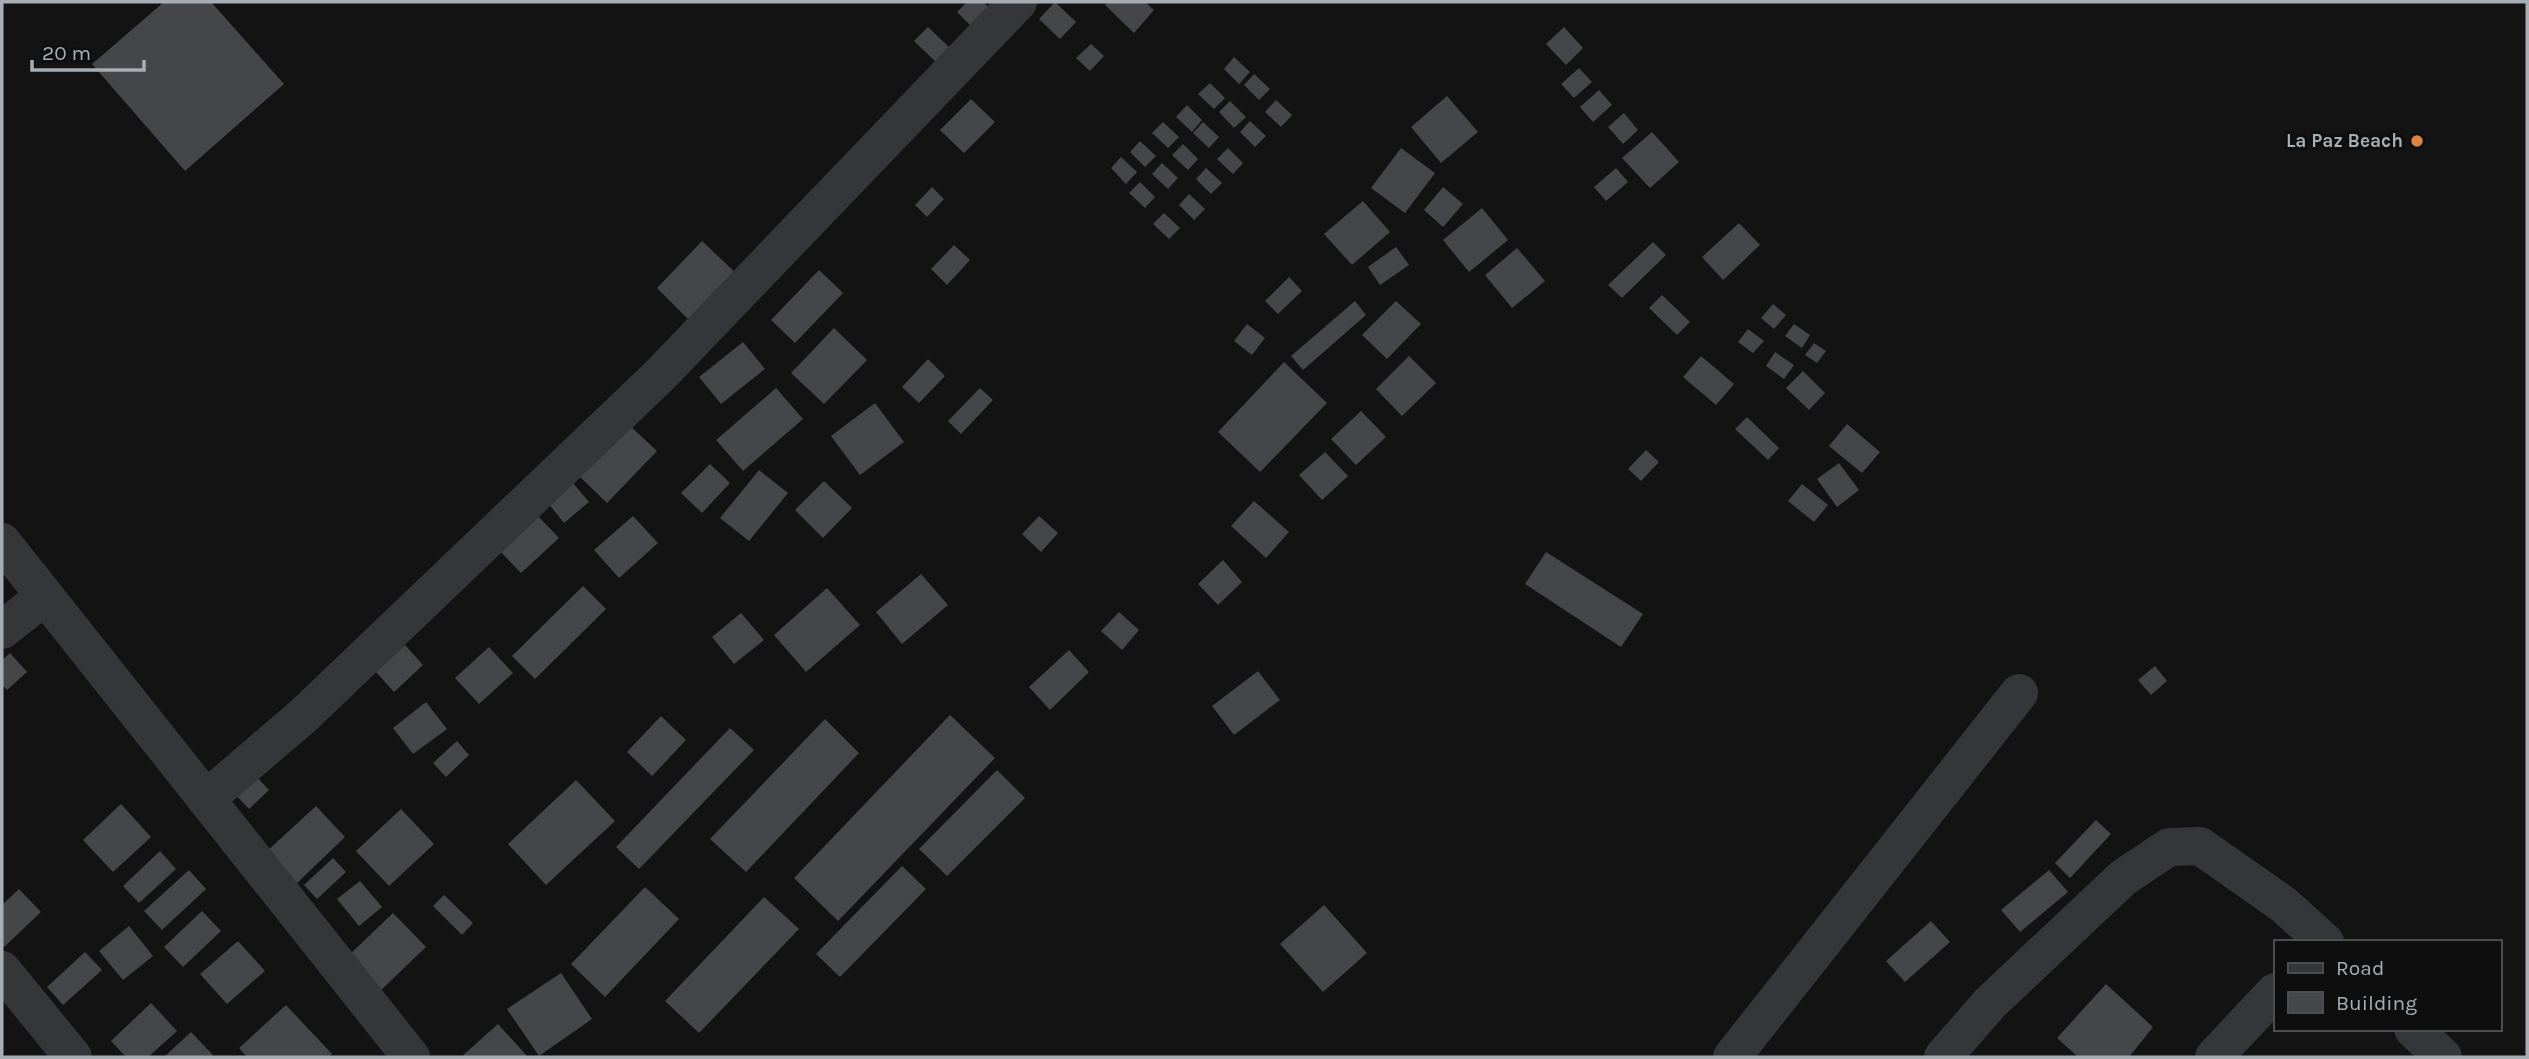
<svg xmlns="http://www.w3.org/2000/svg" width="2529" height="1059" font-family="Karla,sans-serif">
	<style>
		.building { fill: #454649 }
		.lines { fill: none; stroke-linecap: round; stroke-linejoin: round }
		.minor { stroke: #343639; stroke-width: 38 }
		.poi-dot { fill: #da8545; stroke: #0e0e0f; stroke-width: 2.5 }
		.labels { text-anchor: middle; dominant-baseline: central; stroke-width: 6; stroke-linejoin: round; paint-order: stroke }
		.poi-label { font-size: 19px; font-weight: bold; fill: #a6adb3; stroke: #0e0e0f; text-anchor: end }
	</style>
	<rect width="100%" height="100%" fill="#131314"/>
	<!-- building -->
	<g class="building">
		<polygon points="164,2 211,2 284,84 185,171 92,64"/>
		<polygon points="967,2 983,2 989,7 971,26 957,12"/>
		<polygon points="1055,2 1076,22 1060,39 1039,19"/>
		<polygon points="1108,2 1145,2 1154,10 1134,33 1105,5"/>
		<polygon points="928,27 952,50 938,64 914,41"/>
		<polygon points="1564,27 1583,48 1566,65 1546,44"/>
		<polygon points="1091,44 1104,56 1090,71 1076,58"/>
		<polygon points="1234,57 1250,72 1239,84 1224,69"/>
		<polygon points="1579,68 1592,82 1574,98 1561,84"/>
		<polygon points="1254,74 1270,89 1259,100 1244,85"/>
		<polygon points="1210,83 1225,98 1214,109 1198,94"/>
		<polygon points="1599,90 1612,105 1593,122 1580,107"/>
		<polygon points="1447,96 1478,132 1441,163 1411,127"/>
		<polygon points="971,99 995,122 964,153 940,130"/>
		<polygon points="1276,100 1292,115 1281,127 1265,112"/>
		<polygon points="1230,101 1246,117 1234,128 1219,112"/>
		<polygon points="1187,105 1202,120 1192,132 1176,117"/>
		<polygon points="1624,113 1638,130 1623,144 1608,127"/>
		<polygon points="1250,121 1266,136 1255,147 1240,132"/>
		<polygon points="1163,122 1179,137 1168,148 1152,133"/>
		<polygon points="1203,122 1219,137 1209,148 1193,133"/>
		<polygon points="1652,132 1679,162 1650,188 1622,158"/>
		<polygon points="1140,141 1156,156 1145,167 1130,152"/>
		<polygon points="1183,144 1198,159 1188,170 1172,155"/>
		<polygon points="1228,148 1243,163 1233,174 1217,159"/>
		<polygon points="1401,148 1435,173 1405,213 1371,188"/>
		<polygon points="1121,157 1137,172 1126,184 1111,168"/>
		<polygon points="1162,163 1178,178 1168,189 1152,174"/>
		<polygon points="1206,168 1222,183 1211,194 1196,179"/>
		<polygon points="1616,168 1628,182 1606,201 1594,187"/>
		<polygon points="1140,182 1155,197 1145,208 1129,193"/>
		<polygon points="932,187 944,199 927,217 915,205"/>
		<polygon points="1443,187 1463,204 1443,227 1424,210"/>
		<polygon points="1189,194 1205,209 1194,220 1179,205"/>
		<polygon points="1363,201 1390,232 1352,265 1324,234"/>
		<polygon points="1482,208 1508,240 1469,272 1443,240"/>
		<polygon points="1164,213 1180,228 1169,239 1153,224"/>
		<polygon points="1739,223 1760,245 1723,280 1702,257"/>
		<polygon points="702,241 741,278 695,326 657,288"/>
		<polygon points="1653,242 1666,255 1622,298 1608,285"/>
		<polygon points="954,245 970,260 947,285 931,269"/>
		<polygon points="1396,247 1409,265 1380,285 1368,267"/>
		<polygon points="1517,248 1545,281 1512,308 1485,275"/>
		<polygon points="819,270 843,293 795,343 771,320"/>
		<polygon points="1289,277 1302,291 1278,314 1265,301"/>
		<polygon points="1662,295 1690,322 1677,335 1649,308"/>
		<polygon points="1355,301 1366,315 1303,370 1291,356"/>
		<polygon points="1396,301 1421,324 1387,359 1362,335"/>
		<polygon points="1773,304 1786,315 1774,329 1761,318"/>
		<polygon points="1247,324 1265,338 1252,355 1234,341"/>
		<polygon points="1794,324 1810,335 1802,348 1785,336"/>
		<polygon points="834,328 867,360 824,404 791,373"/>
		<polygon points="1748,329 1764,341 1753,353 1738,342"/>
		<polygon points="743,342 765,369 721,404 699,377"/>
		<polygon points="1814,343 1826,351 1817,363 1805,355"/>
		<polygon points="1775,352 1794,365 1784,379 1766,366"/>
		<polygon points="1409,356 1436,383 1402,416 1376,389"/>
		<polygon points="1701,356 1734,384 1716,405 1683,377"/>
		<polygon points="928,359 945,376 919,403 902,387"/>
		<polygon points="1284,362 1327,403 1260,472 1218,432"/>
		<polygon points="1803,371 1825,393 1809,410 1786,388"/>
		<polygon points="776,388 803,419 743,471 716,440"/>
		<polygon points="980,388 993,400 961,434 948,421"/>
		<polygon points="875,403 904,442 860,475 831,436"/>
		<polygon points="1361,411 1386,437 1356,465 1331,439"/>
		<polygon points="1747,417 1779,448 1768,460 1735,429"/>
		<polygon points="628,424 657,451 607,503 578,475"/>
		<polygon points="1847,424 1880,452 1862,473 1829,446"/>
		<polygon points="1646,450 1659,462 1641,481 1628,469"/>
		<polygon points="1325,452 1348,476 1322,500 1299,475"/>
		<polygon points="1839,463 1859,490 1837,507 1817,479"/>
		<polygon points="710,464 730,483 702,513 681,493"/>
		<polygon points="759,470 788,493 749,541 720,518"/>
		<polygon points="824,481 852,508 823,538 795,510"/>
		<polygon points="572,482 589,502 564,523 548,503"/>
		<polygon points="1802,484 1828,505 1814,522 1788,501"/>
		<polygon points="1254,501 1289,532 1266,558 1231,526"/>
		<polygon points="538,516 559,538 521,573 500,551"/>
		<polygon points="633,516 658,543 619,578 594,550"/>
		<polygon points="1039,516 1058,533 1041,552 1022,534"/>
		<polygon points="1546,552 1643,614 1621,647 1525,584"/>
		<polygon points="1223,560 1242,582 1218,605 1198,584"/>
		<polygon points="921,574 948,605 902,644 876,612"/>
		<polygon points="583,586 606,609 535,679 512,656"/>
		<polygon points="827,588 860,625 806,672 774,635"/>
		<polygon points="1119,612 1139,630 1122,650 1101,631"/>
		<polygon points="741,613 764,640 734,664 712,637"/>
		<polygon points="405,645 423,665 394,692 376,672"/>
		<polygon points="489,647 513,673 479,704 455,678"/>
		<polygon points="1069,650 1089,672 1050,710 1029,687"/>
		<polygon points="10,653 27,672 7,690 2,685 2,660"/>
		<polygon points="2155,666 2167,681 2151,695 2138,680"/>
		<polygon points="1258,671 1280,700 1234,735 1212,706"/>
		<polygon points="426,702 447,729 413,754 393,728"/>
		<polygon points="950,715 995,758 838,921 794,878"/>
		<polygon points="661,716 686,740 652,776 627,752"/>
		<polygon points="825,719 859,753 746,872 710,839"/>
		<polygon points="730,728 754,750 639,869 616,847"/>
		<polygon points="457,741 469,755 446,777 433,763"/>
		<polygon points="997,770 1025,798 947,876 919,849"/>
		<polygon points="252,772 269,790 249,809 232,791"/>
		<polygon points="576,780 615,821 546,885 508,844"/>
		<polygon points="121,804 151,837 113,872 83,840"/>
		<polygon points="316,806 345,837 295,885 265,853"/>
		<polygon points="401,809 434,844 389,886 356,851"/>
		<polygon points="2096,820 2111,834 2070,878 2055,863"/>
		<polygon points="160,851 176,869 139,903 123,886"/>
		<polygon points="333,858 346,872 317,899 304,885"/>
		<polygon points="902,866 926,889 840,977 816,954"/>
		<polygon points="189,870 206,889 162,930 144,911"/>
		<polygon points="2049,870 2068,892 2020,932 2001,910"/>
		<polygon points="360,881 382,907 359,926 337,899"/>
		<polygon points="645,887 679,919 605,997 571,964"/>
		<polygon points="19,889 41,912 4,947 2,945 2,905"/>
		<polygon points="444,895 473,923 462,935 433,906"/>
		<polygon points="764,897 799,929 699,1033 665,1001"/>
		<polygon points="1324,905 1367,953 1323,992 1280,944"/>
		<polygon points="202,911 221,931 183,967 164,947"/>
		<polygon points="393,913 426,947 379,992 346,958"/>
		<polygon points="1931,921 1950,942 1905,982 1886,961"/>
		<polygon points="129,926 153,956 123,980 99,951"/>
		<polygon points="238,941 265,971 227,1004 200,974"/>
		<polygon points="85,952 102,970 63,1005 47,987"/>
		<polygon points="561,973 592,1019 539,1056 507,1009"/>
		<polygon points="2106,984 2153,1027 2129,1057 2078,1057 2057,1038"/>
		<polygon points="151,1003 177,1031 148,1057 126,1057 111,1041"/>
		<polygon points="286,1005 332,1054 328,1057 247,1057 239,1048"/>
		<polygon points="498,1024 528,1057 461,1057"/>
		<polygon points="191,1032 213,1055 210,1057 164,1057"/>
	</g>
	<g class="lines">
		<!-- minor -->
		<g class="minor">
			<polyline points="2,542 411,1057"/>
			<polyline points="2,630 45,596"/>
			<polyline points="206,799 303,716 660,375 1018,2"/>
			<polyline points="2,970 73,1057"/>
			<polyline points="2413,1029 2443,1057"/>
			<polyline points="1732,1057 2019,693"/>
			<polyline points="1943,1057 1990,1003 2124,877 2169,847 2200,846 2284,905 2325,942"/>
			<polyline points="2214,1057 2275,992"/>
		</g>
	</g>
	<!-- markers -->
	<circle class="poi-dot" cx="2417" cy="141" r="7"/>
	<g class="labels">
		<!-- poi labels -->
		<g class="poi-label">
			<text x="2403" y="141">La Paz Beach</text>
		</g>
	</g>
	<!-- border -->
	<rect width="2529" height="1059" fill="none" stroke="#a6adb3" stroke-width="7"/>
	<!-- legend -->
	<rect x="2274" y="940" width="228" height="91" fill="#0e0e0f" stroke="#4b4e51" stroke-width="2"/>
	<rect x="2288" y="963" width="35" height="10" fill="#343639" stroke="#4b4e51" stroke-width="2"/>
	<text x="2336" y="975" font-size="21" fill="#a6adb3">Road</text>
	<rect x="2288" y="992" width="35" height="21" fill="#454649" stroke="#4b4e51" stroke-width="2"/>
	<text x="2336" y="1010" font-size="21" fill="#a6adb3">Building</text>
	<!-- scale -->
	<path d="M32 60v10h112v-10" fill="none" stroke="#a6adb3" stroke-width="3.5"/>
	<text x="42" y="60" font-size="21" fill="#a6adb3" stroke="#0e0e0f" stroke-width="5" paint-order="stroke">20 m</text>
</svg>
